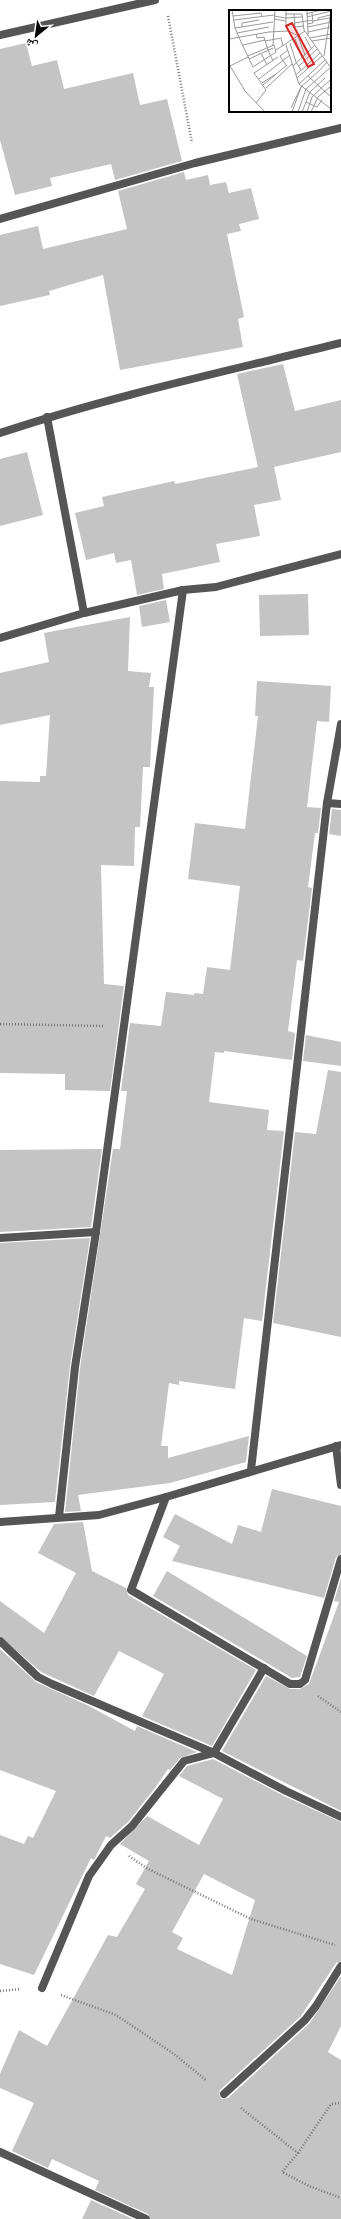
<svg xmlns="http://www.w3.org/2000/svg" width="341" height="2219" font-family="Roboto,'Noto Naskh Arabic',sans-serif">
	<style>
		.building { fill: #c4c4c4; fill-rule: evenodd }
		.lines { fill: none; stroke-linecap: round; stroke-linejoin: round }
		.path { stroke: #777; stroke-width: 2.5; stroke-dasharray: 1 2; stroke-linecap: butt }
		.minor { stroke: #555; stroke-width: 8 }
		.inset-road { fill: none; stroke: #999; stroke-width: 1 }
		.view { fill: #d62828; fill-opacity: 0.15; stroke: #d62828; stroke-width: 2 }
		.inset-edge { fill: none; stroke: #000; stroke-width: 2 }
	</style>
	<rect width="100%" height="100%" fill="#fff"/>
	<!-- building -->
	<g class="building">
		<polygon points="26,43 32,66 57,60 64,89 133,73 140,105 167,99 182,161 115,180 111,164 50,178 52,186 15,195 0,140 0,49"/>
		<polygon points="184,172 186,180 208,175 210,185 226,182 229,193 251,188 259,219 239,224 241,231 227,234 244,317 238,319 243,347 120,370 103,275 49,291 50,295 0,306 0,235 38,226 43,249 127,229 118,191"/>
		<polygon points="283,364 295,411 341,400 341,452 274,467 281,500 254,505 260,536 216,544 220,562 162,574 164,589 137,595 131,560 116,563 114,553 86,560 75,513 104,506 102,497 174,481 175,484 258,467 237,374"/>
		<polygon points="27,452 43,515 0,526 0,459"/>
		<polygon points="308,594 309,635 260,636 259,595"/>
		<polygon points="166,600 170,622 142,627 139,606"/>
		<polygon points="130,617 128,671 151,673 149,687 154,687 150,767 143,767 140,827 135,827 134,866 101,865 104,984 124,986 110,1091 65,1090 65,1074 0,1073 0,781 40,782 40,776 46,776 50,715 0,725 0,673 49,662 44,633"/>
		<polygon points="257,681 331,686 329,722 317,721 307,807 321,808 318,833 315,833 308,887 312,888 303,961 297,960 288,1031 295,1033 292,1060 224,1051 224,1053 215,1052 209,1102 269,1110 267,1130 284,1131 262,1321 244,1318 235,1389 179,1381 179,1385 169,1383 161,1446 168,1446 168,1458 249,1436 246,1462 170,1483 78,1495 81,1511 65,1512 80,1368 113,1149 120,1149 127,1091 121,1091 130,1023 161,1026 166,992 194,995 194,993 203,994 207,967 230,970 240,886 188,879 195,823 245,829 258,716 255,716"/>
		<polygon points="332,809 341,810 341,836 329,834"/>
		<polygon points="306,1035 341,1042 341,1066 303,1061"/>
		<polygon points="328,1070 341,1072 341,1337 273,1323 295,1132 316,1134"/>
		<polygon points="102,1149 91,1227 0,1232 0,1150"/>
		<polygon points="90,1238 70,1366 55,1502 0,1505 0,1243"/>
		<polygon points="272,1489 341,1506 341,1554 336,1557 324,1598 172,1561 180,1546 163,1537 175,1514 232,1544 238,1525 261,1532"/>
		<polygon points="83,1522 92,1571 126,1588 128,1595 256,1670 212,1746 142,1716 164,1674 119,1651 94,1696 41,1672 0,1636 0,1601 44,1633 76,1573 38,1553 54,1524"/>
		<polygon points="167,1571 307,1656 300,1677 292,1678 153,1596"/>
		<polygon points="341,1578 341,1811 222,1751 266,1676 290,1689 300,1689 309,1684 339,1602 334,1601"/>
		<polygon points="0,1649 36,1682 89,1706 135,1731 137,1726 197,1752 180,1758 170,1770 168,1769 155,1788 128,1822 110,1838 106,1836 94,1860 91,1858 34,1975 0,1964 0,1835 24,1844 28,1836 33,1838 56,1791 0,1770"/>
		<path d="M213 1759 284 1796 341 1822V1961L336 1963 301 2016 220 2090 219 2095 222 2099 228 2098 309 2024 341 1976V2026L328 2052 341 2060V2219H151L148 2214 95 2190 99 2181 52 2159 48 2168 12 2151 34 2103 0 2088V2074L19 2030 47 2046 108 1935 117 1937 145 1889 136 1884 149 1861 120 1844 147 1816 199 1845 223 1799 179 1776 187 1766ZM204 1874 255 1900 232 1975 177 1949 183 1938 172 1932Z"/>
		<polygon points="91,2200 133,2219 82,2219"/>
	</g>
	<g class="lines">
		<!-- path -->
		<g class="path">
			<polyline points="168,16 192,143"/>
			<polyline points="0,1024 103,1026"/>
			<polyline points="318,1696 341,1712"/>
			<polyline points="129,1856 148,1869 251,1919 335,1945"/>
			<polyline points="0,1991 21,1989"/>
			<polyline points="61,1995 116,2015 174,2054 207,2081"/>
			<polyline points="241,2108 298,2153 282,2172 309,2186 341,2198"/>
			<polyline points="298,2153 331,2104 341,2103"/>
		</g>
		<!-- minor -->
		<g class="minor">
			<polyline points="0,35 155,0"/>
			<polyline points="0,219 195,163 341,128"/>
			<polyline points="47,417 84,613"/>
			<path d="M0 433C111 396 227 371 341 343"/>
			<polyline points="0,638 84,613 183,590 216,587 341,554"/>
			<polyline points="327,803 341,804"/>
			<polyline points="0,1238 96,1232"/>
			<polyline points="336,1446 341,1485"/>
			<polyline points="251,1470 327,803 341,724"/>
			<polyline points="166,1497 131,1590 290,1684 300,1684 305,1680 341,1559"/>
			<polyline points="59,1517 75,1367 96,1232 183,590"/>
			<polyline points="0,1522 99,1515 166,1497 341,1445"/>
			<polyline points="0,1641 38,1677 52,1684 214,1753 286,1791 341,1817"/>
			<polyline points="42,1988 89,1876 111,1845 132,1826 184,1761 214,1753 264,1668"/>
			<polyline points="224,2094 305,2020 316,2006 341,1966"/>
			<polyline points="0,2152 146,2219"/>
		</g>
	</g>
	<!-- overview -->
	<g transform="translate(229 10)">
		<rect width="102" height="102" fill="#fff"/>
		<path class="inset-road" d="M3 0 6 18 12 32 24 57 47 42 45 35 19 46M57 0V15L66 14M78 0 79 25M56 4H73L75 20 102 58M65 4 66 17 75 16M77 4 92 0M4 6 32 3 33 6M45 6 57 8M78 7 102 1M57 8 73 7M45 9 57 11M5 10 45 5M89 10V8L101 5M84 11 100 8M65 13 84 10M78 14 84 13 83 3M13 17V13L30 10M79 17 102 12M6 18 44 12M79 22 102 17M8 23 40 17M27 24 28 28 35 27 39 40M69 26 76 45M76 27 82 38M81 28 102 24M0 29 40 22 59 21 70 26M66 29 73 47M36 31 52 28 54 36M83 31 102 28M61 33 67 52 72 60M14 35 36 30M57 35 70 74 102 99M44 36 46 0M39 40 44 51M47 40 76 21M32 43 38 55M95 46 102 0M20 49 44 38M0 54 16 81 36 102M57 55 51 46 59 40M1 56 19 47M64 56 86 35M70 56 88 39M90 61 98 52M67 65 91 43M79 66 102 87M68 68 93 46M30 69 61 45M33 73 47 64M70 74 96 50M34 75 58 55M37 78 63 54M89 87 102 76M77 92 88 97 93 90M27 93 37 80 25 63 49 47M62 98 72 77M63 102 72 77 90 61M69 102 77 79 102 57M73 102 81 82 96 68M78 102 83 87 102 69M82 102 89 87"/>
		<path class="view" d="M63 13 85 54 79 57 57 16Z"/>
		<rect width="102" height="102" class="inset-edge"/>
	</g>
	<!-- north arrow -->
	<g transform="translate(36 36) rotate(209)" stroke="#ffffff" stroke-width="3" paint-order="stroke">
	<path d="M0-3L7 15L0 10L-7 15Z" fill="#000000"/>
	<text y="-6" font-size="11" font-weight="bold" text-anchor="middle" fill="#000000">ش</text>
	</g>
</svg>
